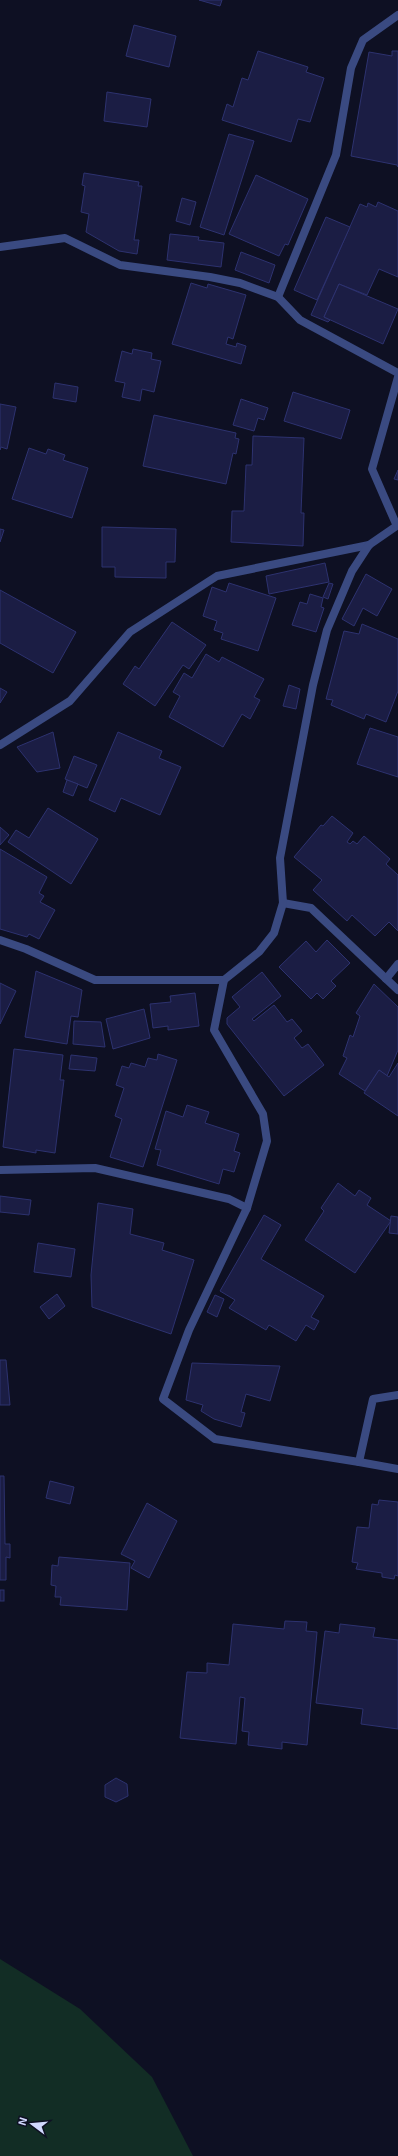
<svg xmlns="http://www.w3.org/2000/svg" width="398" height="2156" font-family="'Exo 2',sans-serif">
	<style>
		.green { fill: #122d25 }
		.building { fill: #1b1d44; stroke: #2d326f }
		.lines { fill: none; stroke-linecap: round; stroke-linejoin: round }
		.service { stroke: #3a4a81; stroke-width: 8 }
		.minor { stroke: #3a4a81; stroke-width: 8 }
	</style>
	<rect width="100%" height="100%" fill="#0e1023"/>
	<!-- green -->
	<polygon class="green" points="0,1959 80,2009 152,2077 193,2156 0,2156"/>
	<!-- building -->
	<g class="building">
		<polygon points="199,0 222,0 220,6"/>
		<polygon points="134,25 176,36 169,67 126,56"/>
		<polygon points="258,51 308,67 306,72 324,78 310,122 298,119 291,142 222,120 227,104 233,107 242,78 248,80"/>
		<polygon points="392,51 398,51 398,167 397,165 351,156 369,52 392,56"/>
		<polygon points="107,92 151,99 147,127 104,121"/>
		<polygon points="229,134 254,141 224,235 200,227"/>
		<polygon points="84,173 139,182 138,186 142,186 134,240 139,240 137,254 119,251 86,232 89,214 81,212 85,186 82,185"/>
		<polygon points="256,175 308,199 288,245 285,244 279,256 229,234"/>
		<polygon points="182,198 196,202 190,225 176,221"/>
		<polygon points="378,202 398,211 398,277 379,269 367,295 339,284 324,317 330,320 328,322 311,315 360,204 367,207 368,203 376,207"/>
		<polygon points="326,217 350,227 317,300 294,290"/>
		<polygon points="170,234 199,237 198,240 224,243 221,267 167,260"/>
		<polygon points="241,252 275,265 269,283 235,270"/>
		<polygon points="191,283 207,288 208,284 246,295 233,339 228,337 226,344 236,347 237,343 246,346 241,364 172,344"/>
		<polygon points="339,284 398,309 383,344 324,317"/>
		<polygon points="133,349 152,353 151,359 161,361 154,392 142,389 140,401 122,397 125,383 115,381 122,351 132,354"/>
		<polygon points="55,383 78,387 76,402 53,398"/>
		<polygon points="293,392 350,410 341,439 284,421"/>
		<polygon points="241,399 268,408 264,420 258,418 254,431 233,425"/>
		<polygon points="0,404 16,407 7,449 1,447 0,450"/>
		<polygon points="154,415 236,433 235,438 239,439 236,454 233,453 226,484 143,466"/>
		<polygon points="253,436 304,438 301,513 304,513 303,546 231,542 232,511 244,511 246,465 252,465"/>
		<polygon points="29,448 46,454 48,449 65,455 63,460 88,468 72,518 12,499"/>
		<polygon points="398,470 398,480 394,479"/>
		<polygon points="102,527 176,529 175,562 166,562 166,578 115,577 115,567 102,567"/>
		<polygon points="0,529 4,530 0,542"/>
		<polygon points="325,563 329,582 269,594 266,576"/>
		<polygon points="366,574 392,589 377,616 363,608 354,626 342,619"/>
		<polygon points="229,583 276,598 258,651 221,639 223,633 214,630 217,621 203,616 212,587 226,592"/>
		<polygon points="329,583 333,584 328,599 323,597"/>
		<polygon points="0,590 76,632 53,673 0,643"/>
		<polygon points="310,594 323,598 321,607 324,608 316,632 292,625 300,602 307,604"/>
		<polygon points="172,622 206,645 189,669 183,665 155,706 123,684 135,666 139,669"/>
		<polygon points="362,624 398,639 398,691 386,722 366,714 364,719 331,705 333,700 326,699 344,631 359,634"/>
		<polygon points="206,654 219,662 222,657 264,679 254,697 260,700 250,719 242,714 223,747 169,717 180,696 173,692 184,673 192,678"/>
		<polygon points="289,685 300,689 296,709 283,706"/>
		<polygon points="0,688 7,692 0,703"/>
		<polygon points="370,728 398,737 398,777 357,764"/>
		<polygon points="53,732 60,768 37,772 17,747"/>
		<polygon points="118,732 162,751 159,758 181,767 160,815 121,798 115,812 89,800"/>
		<polygon points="74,756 97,765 87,788 65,779"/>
		<polygon points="67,780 78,784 73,796 63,792"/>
		<polygon points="48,808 98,839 71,884 8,842 16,830 29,838"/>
		<polygon points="332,816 353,833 347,842 350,844 353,841 357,844 364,836 390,859 386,864 398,875 398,931 389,922 375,936 352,915 347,921 313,890 322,880 294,857 321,825 323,826"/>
		<polygon points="0,827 9,835 0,845"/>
		<polygon points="0,849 47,877 39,893 44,896 40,902 55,910 39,939 29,934 27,937 0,929"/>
		<polygon points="327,940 350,963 331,981 336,986 323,999 317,993 311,999 279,967 306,941 316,952"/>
		<polygon points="36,971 82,990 78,1017 71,1016 67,1044 25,1037"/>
		<polygon points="262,972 281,996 252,1019 254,1021 274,1005 287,1022 292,1019 302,1031 294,1038 302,1048 308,1044 324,1065 284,1096 227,1024 227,1018 240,1007 232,997"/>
		<polygon points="0,983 16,991 0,1024"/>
		<polygon points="374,984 398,1007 398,1050 387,1076 379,1070 365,1091 339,1074 347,1058 343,1056 350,1035 353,1037 360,1016 356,1013"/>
		<polygon points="195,993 199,1026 168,1030 168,1026 153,1028 150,1004 171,1002 170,996"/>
		<polygon points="144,1009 150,1038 113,1049 106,1019"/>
		<polygon points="74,1021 101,1022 105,1047 73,1044"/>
		<polygon points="14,1049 63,1055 60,1080 64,1080 55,1153 36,1150 36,1153 3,1147"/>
		<polygon points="158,1054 177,1060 143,1167 110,1157 122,1119 115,1116 124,1088 116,1085 122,1066 129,1068 131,1063 145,1067 148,1058 157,1060"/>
		<polygon points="71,1055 97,1058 95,1071 69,1069"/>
		<polygon points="398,1063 398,1116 364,1093 379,1070 389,1077"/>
		<polygon points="187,1105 209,1112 205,1123 239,1134 234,1151 240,1153 234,1172 223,1169 219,1184 157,1165 161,1150 155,1149 166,1111 183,1117"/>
		<polygon points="338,1183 355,1196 359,1190 371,1198 367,1205 391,1221 355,1273 305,1240 324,1211 321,1208"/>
		<polygon points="0,1196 31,1200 29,1215 0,1212"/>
		<polygon points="98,1203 133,1209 130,1234 164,1243 162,1250 194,1260 171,1334 92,1307 91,1275"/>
		<polygon points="264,1215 281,1225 261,1259 324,1296 311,1317 319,1321 314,1330 306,1325 296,1341 269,1325 266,1330 229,1308 235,1300 220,1291"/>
		<polygon points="391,1216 398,1217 398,1234 389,1233"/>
		<polygon points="38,1243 75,1249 71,1277 34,1272"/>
		<polygon points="57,1294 65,1306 49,1319 40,1307"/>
		<polygon points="215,1295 224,1299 217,1317 207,1312"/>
		<polygon points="0,1360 6,1360 10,1405 0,1405"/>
		<polygon points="192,1363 280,1366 270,1401 246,1394 241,1412 245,1413 241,1427 214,1419 201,1411 203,1405 186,1400"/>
		<polygon points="0,1476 4,1476 5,1544 10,1544 10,1558 6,1557 6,1580 0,1580"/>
		<polygon points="50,1481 74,1487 70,1504 46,1498"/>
		<polygon points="379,1500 398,1502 398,1576 395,1575 394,1579 382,1577 382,1573 356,1569 358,1563 352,1562 357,1527 369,1528 372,1504 378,1505"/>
		<polygon points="147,1503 177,1521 149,1578 131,1568 135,1561 121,1554"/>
		<polygon points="59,1557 130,1563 127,1610 60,1605 61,1597 55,1597 56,1586 51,1585 52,1565 58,1566"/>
		<rect x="0" y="1590" width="4" height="11"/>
		<polygon points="285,1621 307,1622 306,1631 317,1632 307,1745 282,1742 282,1749 248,1745 249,1732 242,1731 245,1698 240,1697 236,1744 180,1738 187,1672 207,1673 207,1663 229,1665 233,1624 284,1629"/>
		<polygon points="340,1624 375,1628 373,1637 398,1640 398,1729 361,1724 363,1709 316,1703 325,1631 339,1633"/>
		<polygon points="116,1778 127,1784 128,1796 116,1802 105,1797 105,1785"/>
	</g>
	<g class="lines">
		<!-- service -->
		<g class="service">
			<polyline points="278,297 336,155 351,68 363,40 398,15"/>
			<polyline points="0,745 70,701 130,632 217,576 369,545"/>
			<polyline points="283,903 311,908 398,990"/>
			<polyline points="0,940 26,949 95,980 224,980"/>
			<polyline points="386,979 398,964"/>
			<polyline points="247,1208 267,1141 263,1114 214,1030 224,980 259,952 274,933 283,903 280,858 313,685 327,630 352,571 369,545 398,525"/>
			<polyline points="359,1462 398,1469"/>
		</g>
		<!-- minor -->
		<g class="minor">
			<polyline points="0,247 65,238 120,265 210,277 240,283 278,297 300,320 398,373"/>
			<polyline points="396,524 372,469 398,377"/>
			<polyline points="0,1170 95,1168 229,1199 247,1208 189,1330 163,1399 215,1439 359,1462 373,1399 398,1395"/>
		</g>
	</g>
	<!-- north arrow -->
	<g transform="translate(32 2124) rotate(286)" stroke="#0e1023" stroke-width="3" paint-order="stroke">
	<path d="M0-3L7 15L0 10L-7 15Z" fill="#d1d8fe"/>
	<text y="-6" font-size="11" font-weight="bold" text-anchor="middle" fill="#d1d8fe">N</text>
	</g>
</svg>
